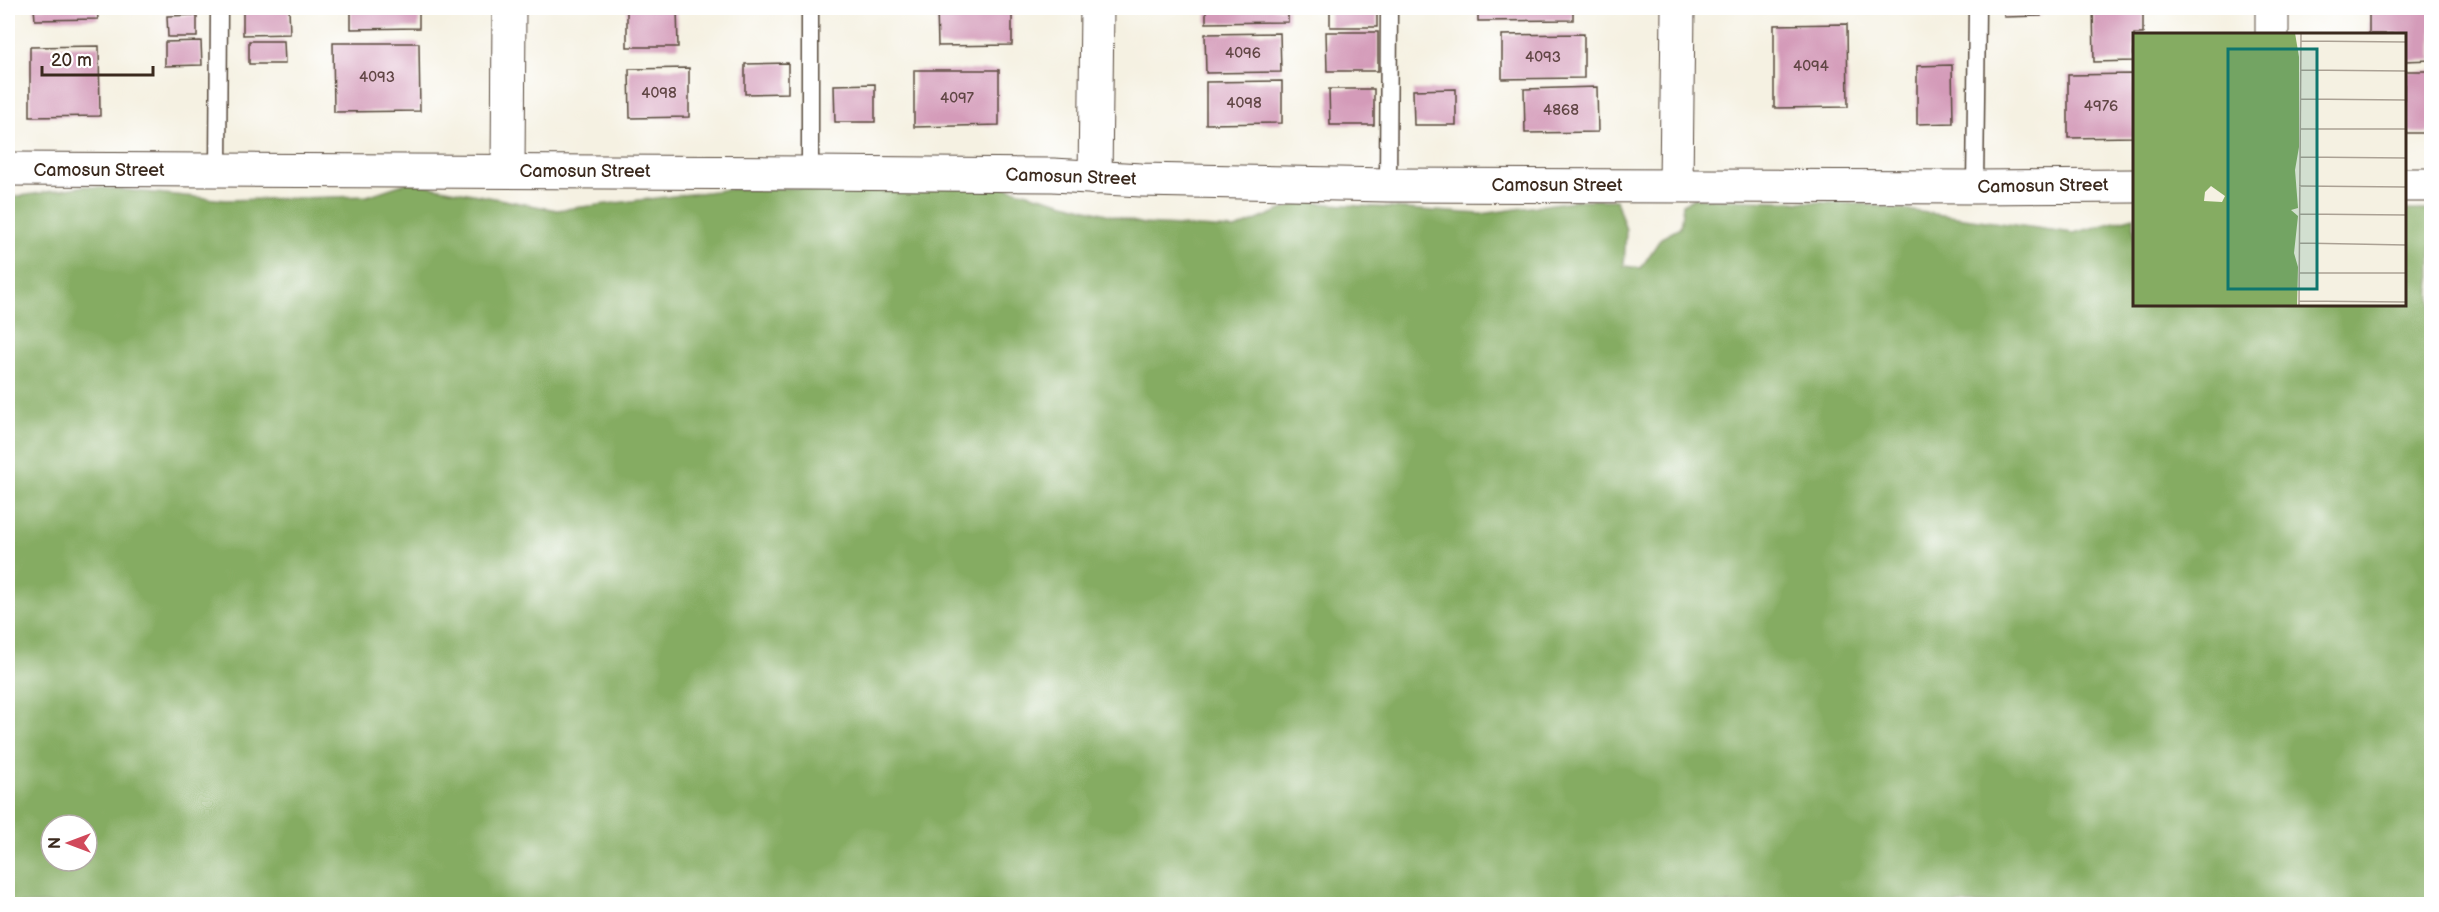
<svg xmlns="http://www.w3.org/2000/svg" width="2439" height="912" font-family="'Balsamiq Sans',sans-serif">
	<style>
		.forest { fill: #85ac62; stroke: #606b40; stroke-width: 1.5; fill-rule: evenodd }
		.building { fill: #d49bb9 }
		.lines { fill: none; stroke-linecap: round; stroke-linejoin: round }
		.service-casing { stroke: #57483b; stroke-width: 19 }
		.minor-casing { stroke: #57483b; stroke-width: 35 }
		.service { stroke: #fff; stroke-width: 16 }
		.minor { stroke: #fff; stroke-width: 33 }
		.labels { text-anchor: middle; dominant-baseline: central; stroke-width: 4.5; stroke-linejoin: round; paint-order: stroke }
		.number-label { font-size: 15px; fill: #614645 }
		.street-label { font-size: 18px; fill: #3b2a1e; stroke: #fff }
		.inset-road { fill: none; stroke: #aba194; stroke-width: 1.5 }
		.view { fill: #0f766e; fill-opacity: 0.15; stroke: #0f766e; stroke-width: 3 }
		.inset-edge { fill: none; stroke: #3b2a1e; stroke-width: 3 }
	</style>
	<rect width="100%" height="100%" fill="#fff"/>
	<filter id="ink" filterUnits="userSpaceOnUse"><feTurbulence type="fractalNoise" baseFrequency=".0167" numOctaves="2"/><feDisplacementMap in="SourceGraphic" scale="12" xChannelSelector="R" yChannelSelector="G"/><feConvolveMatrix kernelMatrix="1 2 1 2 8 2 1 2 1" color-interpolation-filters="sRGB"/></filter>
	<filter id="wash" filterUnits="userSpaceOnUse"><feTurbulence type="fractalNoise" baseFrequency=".008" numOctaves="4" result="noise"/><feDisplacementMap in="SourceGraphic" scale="24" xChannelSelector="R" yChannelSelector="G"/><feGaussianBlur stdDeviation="1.35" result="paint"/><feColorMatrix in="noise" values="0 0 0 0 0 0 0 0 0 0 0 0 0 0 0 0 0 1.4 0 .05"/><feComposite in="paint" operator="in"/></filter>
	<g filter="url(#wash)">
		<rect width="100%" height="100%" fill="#f5f1e2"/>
		<!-- forest -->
		<path class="forest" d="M409 182 557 210 731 189 998 185 1143 224 1235 229 1301 202 1481 214 1581 200H1616L1626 230 1624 266 1641 268 1661 238 1680 228 1683 204 1695 198 1863 204 2073 233 2134 217V304H2404L2405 210H2431V904H8V198L85 186 226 200 367 196ZM51 825H87V861H51Z"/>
		<g id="blocks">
			<!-- building -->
			<g class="building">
				<polygon points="34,8 97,8 98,19 35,20"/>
				<polygon points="243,8 289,8 290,34 243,35"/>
				<polygon points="351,8 419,8 419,28 351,29"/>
				<polygon points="627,8 677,8 678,47 627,47"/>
				<polygon points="937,8 1012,8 1012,45 938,46"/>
				<polygon points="1206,8 1288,8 1288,22 1206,23"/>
				<rect x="1330" y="8" width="47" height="19"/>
				<polygon points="1478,8 1573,8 1573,20 1478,21"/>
				<polygon points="2004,8 2040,8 2041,16 2004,17"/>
				<polygon points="2093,8 2143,8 2143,34 2134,34 2134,61 2094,62"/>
				<polygon points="2369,8 2432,8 2432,60 2404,61 2404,34 2369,34"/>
				<polygon points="197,15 197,37 168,37 167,16"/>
				<polygon points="1847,24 1848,107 1774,108 1774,25"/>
				<polygon points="1326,32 1378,32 1378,71 1327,71"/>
				<polygon points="1280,33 1281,72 1206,73 1205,34"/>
				<polygon points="1584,34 1584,78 1502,79 1502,35"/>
				<polygon points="201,41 202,65 165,66 165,42"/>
				<polygon points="249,41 284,41 285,64 249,64"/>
				<polygon points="333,43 419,43 420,111 334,112"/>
				<polygon points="99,46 100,116 30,117 30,47"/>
				<polygon points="788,63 788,93 745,94 745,64"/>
				<polygon points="1952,65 1953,123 1917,124 1917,66"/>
				<polygon points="689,68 689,117 630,118 629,69"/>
				<polygon points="914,70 999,70 999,125 914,127"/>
				<rect x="2404" y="71" width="28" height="62"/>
				<polygon points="2134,74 2134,137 2068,138 2068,75"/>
				<polygon points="1282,81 1282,123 1206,124 1206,82"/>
				<polygon points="875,84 875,122 835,122 834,85"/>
				<polygon points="1597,87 1598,132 1525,133 1524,89"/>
				<polygon points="1329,89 1374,89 1374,125 1330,125"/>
				<polygon points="1456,89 1456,125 1414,125 1413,90"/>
			</g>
		</g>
	</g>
	<g filter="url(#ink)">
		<use href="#blocks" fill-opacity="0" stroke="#57483b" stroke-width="1.5"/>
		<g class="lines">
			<!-- service casing -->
			<g class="service-casing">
				<g id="service">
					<polyline points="218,171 219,8"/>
					<polyline points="810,173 810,8"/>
					<polyline points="1388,185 1389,8"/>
					<polyline points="1975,187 1977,8"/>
				</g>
			</g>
			<!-- minor casing -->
			<g class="minor-casing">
				<g id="minor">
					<polyline points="2272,34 2272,8"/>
					<polyline points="8,169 810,173 1053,175 1141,180 1388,185 1975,187 2134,186"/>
					<polyline points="508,171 509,8"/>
					<polyline points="1095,178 1097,8"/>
					<polyline points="1676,185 1678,8"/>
					<polyline points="2404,185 2432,185"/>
				</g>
			</g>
			<!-- service -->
			<use href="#service" class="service"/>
			<!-- minor -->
			<use href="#minor" class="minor"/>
		</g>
	</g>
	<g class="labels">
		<!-- number labels -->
		<g class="number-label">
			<text x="1243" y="53">4096</text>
			<text x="1543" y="57">4093</text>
			<text x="1811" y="66">4094</text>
			<text x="377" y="77">4093</text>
			<text x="659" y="93">4098</text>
			<text x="957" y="98">4097</text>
			<text x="1244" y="103">4098</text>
			<text x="2101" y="106">4976</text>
			<text x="1561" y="110">4868</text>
		</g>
		<!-- street labels -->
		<g class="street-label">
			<text x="99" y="170">Camosun Street</text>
			<text x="585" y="171">Camosun Street</text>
			<text transform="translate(1071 177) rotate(2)">Camosun Street</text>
			<text x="1557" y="185">Camosun Street</text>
			<text transform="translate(2043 186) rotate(-1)">Camosun Street</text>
		</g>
	</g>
	<!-- overview -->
	<g transform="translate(2133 33)">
		<rect width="273" height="273" fill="#f5f1e2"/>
		<path d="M0 0H162L166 24V114L162 137 165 175 158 177 165 183 161 220 165 234 164 273H0ZM78 153 92 163 89 169 71 168 72 159Z" fill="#85ac62" fill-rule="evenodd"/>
		<path class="inset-road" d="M168 8 273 9M168 37 273 38M168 66 273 67M167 96H273M167 124 273 125M166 153 273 154M166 181 273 182M166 210 273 212M166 240H273M166 268 273 269M166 273 168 0"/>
		<path class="view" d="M95 16H184V256H95Z"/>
		<rect width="273" height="273" class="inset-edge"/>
	</g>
	<!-- margin -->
	<rect width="2439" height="912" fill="none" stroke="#fff" stroke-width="30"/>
	<!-- north arrow -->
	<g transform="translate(69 843) rotate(270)"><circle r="28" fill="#ffffff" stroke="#b1aaa5" stroke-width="1.5"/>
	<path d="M0-4.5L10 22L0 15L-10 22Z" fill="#d1495b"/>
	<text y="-9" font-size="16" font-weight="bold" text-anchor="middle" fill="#3b2a1e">N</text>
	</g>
	<!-- scale -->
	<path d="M42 66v9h111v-9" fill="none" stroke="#3b2a1e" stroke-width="3"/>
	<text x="51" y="66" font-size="18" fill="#3b2a1e" stroke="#ffffff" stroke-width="4.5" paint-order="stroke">20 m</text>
</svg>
